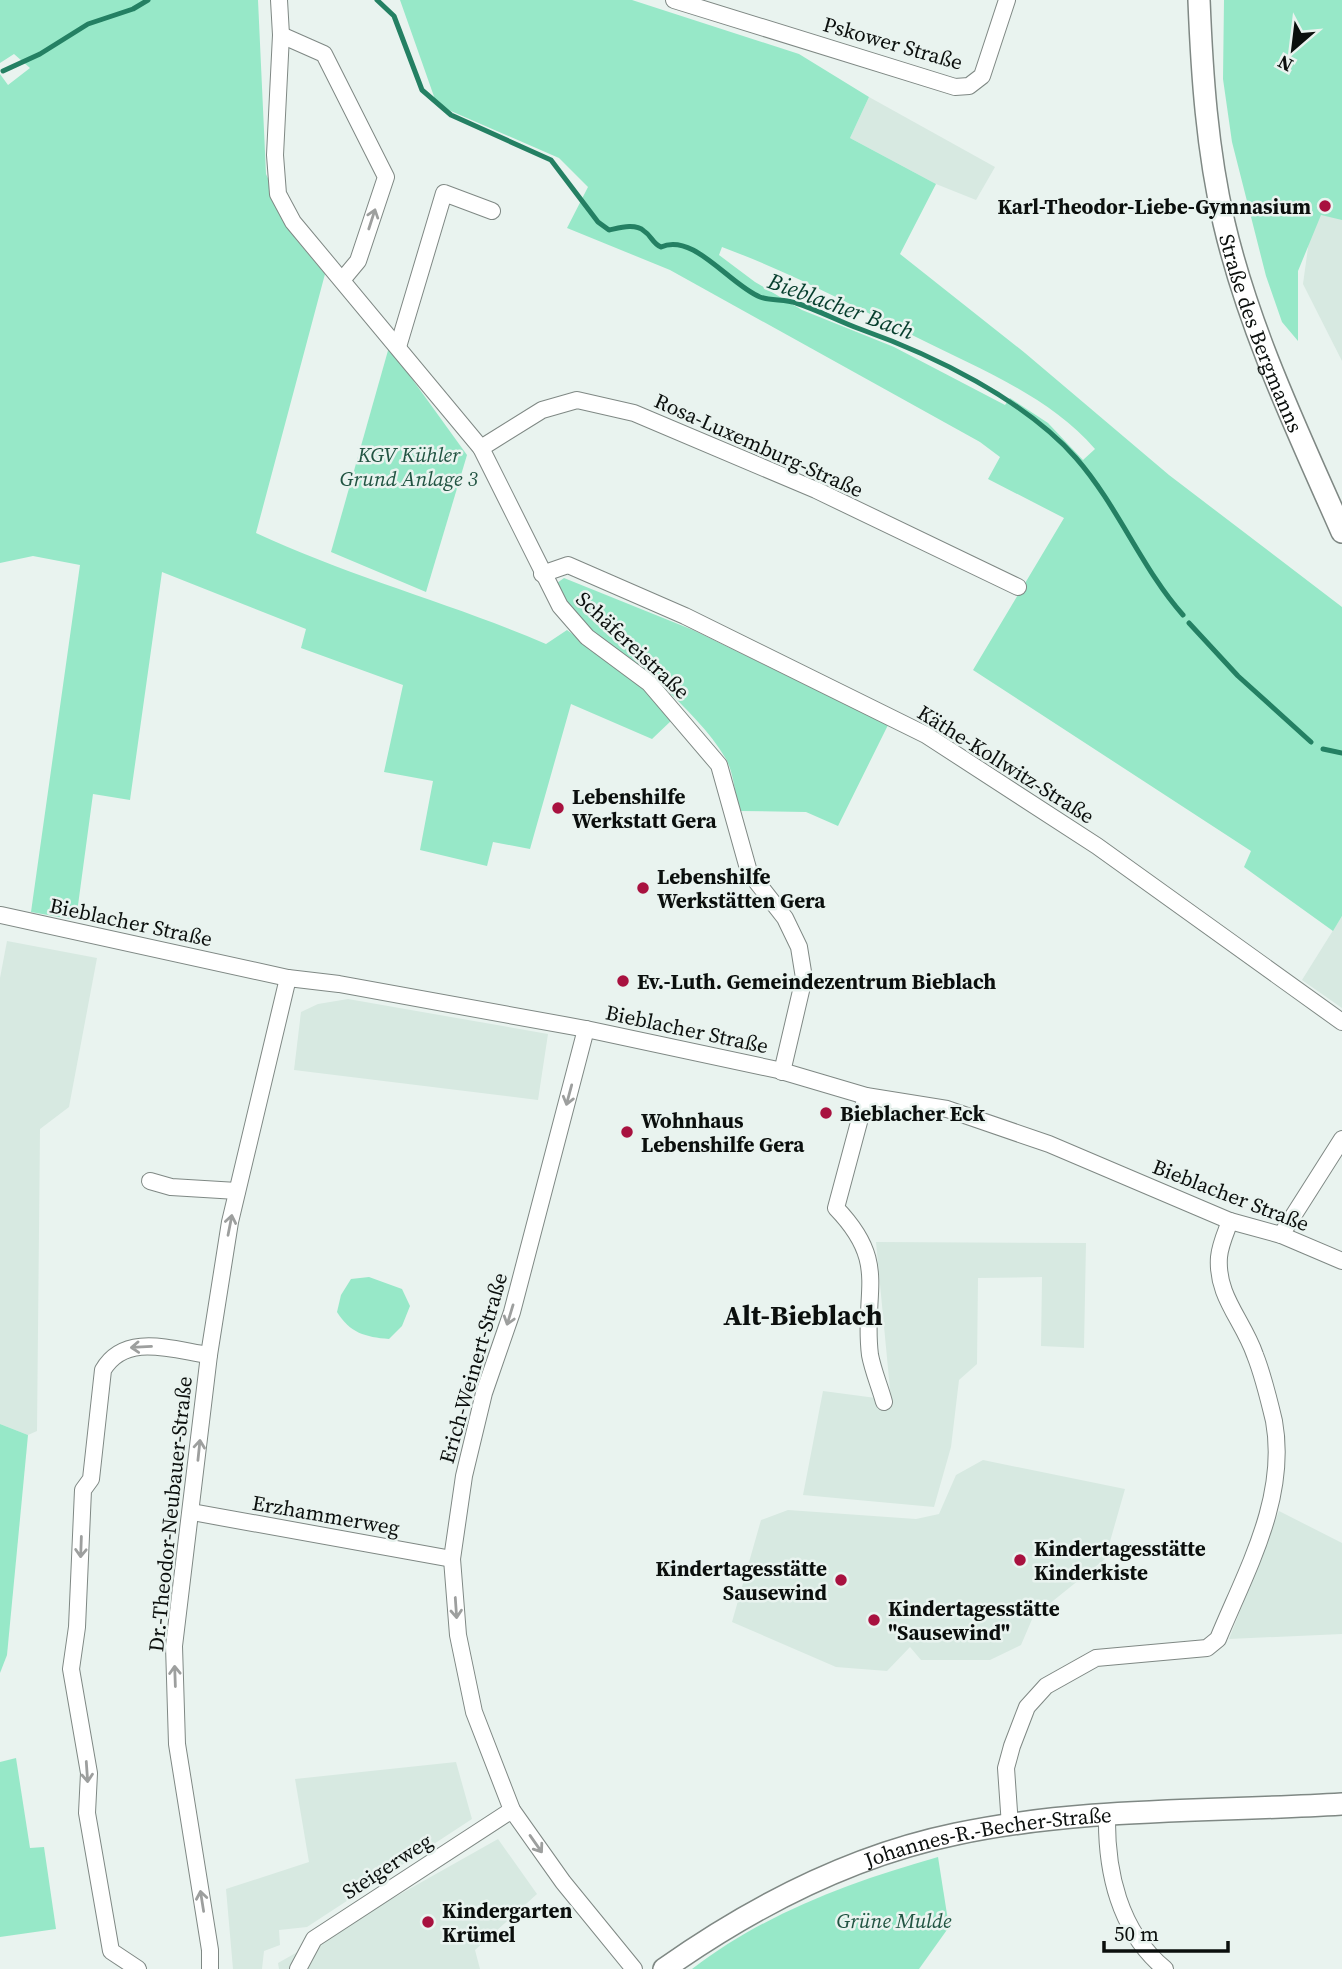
<svg xmlns="http://www.w3.org/2000/svg" width="1342" height="1969" font-family="'Source Serif 4',serif">
	<style>
		.built { fill: #d7e9e1 }
		.green { fill: #97e8c8; fill-rule: evenodd }
		.lines { fill: none; stroke-linecap: round; stroke-linejoin: round }
		.stream { stroke: #248063; stroke-width: 5 }
		.street-casing { stroke: #7f8884; stroke-width: 18 }
		.secondary-casing { stroke: #7f8884; stroke-width: 24 }
		.street { stroke: #fff; stroke-width: 16 }
		.secondary { stroke: #fff; stroke-width: 21 }
		.oneway { stroke: #9d9f9e }
		.poi-dot { fill: #a8113f; stroke: #e9f3ef; stroke-width: 2.5 }
		.labels { text-anchor: middle; dominant-baseline: central; stroke-width: 5; stroke-linejoin: round; paint-order: stroke }
		.street-label { font-size: 21px; fill: #0b0f0d; stroke: #e9f3ef }
		.poi-label { font-size: 21px; font-weight: bold; fill: #0b0f0d; stroke: #e9f3ef; text-anchor: start }
		.park-label { font-size: 21px; font-style: italic; fill: #215442; stroke: #e9f3ef }
		.water-label { font-size: 23px; font-style: italic; fill: #053d2c; stroke: #e9f3ef }
		.district-label { font-size: 28px; font-weight: bold; fill: #0b0f0d; stroke: #e9f3ef }
	</style>
	<rect width="100%" height="100%" fill="#e9f3ef"/>
	<!-- built -->
	<g class="built">
		<polygon points="1342,0 1342,361 1303,284"/>
		<polygon points="869,97 995,167 976,200 936,184 850,138"/>
		<polygon points="1342,916 1342,1008 1302,980"/>
		<polygon points="7,941 97,958 69,1107 40,1129 37,1431 28,1435 0,1424 0,978"/>
		<polygon points="348,999 548,1034 538,1100 294,1070 301,1012 318,1004"/>
		<polygon points="876,1242 1086,1243 1084,1348 1041,1346 1042,1277 978,1278 977,1364 959,1380 951,1447 934,1507 803,1495 823,1391 891,1400"/>
		<polygon points="983,1460 1125,1489 1105,1559 1033,1617 1021,1645 990,1660 921,1660 910,1647 887,1671 836,1667 732,1622 761,1520 788,1510 916,1519 939,1514 956,1475"/>
		<polygon points="1279,1511 1342,1543 1342,1634 1229,1639"/>
		<polygon points="456,1762 472,1819 307,1927 279,1930 280,1945 264,1951 262,1969 233,1969 226,1889 309,1862 295,1779"/>
		<polygon points="498,1839 537,1894 475,1950 480,1969 279,1969 278,1963"/>
	</g>
	<!-- green -->
	<g class="green">
		<path d="M0 0H258L266 174 295 238 325 274 256 533C350 577 451 603 546 644L567 630 644 687 673 719 652 739 571 704 530 849 493 842 487 866 420 850 433 781 384 772 403 685 301 648 306 629 162 572 130 800 93 794 76 920 31 912 80 565 33 556 0 563V74L8 85 30 68 14 54 0 63Z"/>
		<path d="M400 0H632L799 54 869 97 850 138 936 184 900 254 1025 353 1169 475 1342 607V916L1333 931 1244 867 1251 851 973 670 1064 518 988 479 1000 457 980 442 670 270 567 228 588 187 559 158 437 105ZM722 247C789 272 852 305 916 337 979 369 1048 395 1095 449L1083 460 1048 423 1010 398 1005 405 894 347 802 310 755 282 719 255Z"/>
		<polygon points="1224,0 1342,0 1342,220 1321,215 1298,271 1298,341 1282,322 1266,276 1232,142 1223,79"/>
		<polygon points="389,347 467,455 426,592 331,552"/>
		<path d="M564 578 693 630 888 725 838 826 806 812 739 811C735 796 734 773 726 759 711 733 685 707 662 686 633 660 565 622 557 583Z"/>
		<path d="M369 1277 402 1289 410 1306 402 1326 389 1339C365 1337 350 1333 337 1312L341 1295 351 1279Z"/>
		<polygon points="0,1424 28,1435 7,1655 0,1673"/>
		<polygon points="16,1758 30,1848 44,1847 56,1929 0,1937 0,1762"/>
		<path d="M938 1857 949 1927 919 1969H692C765 1913 850 1882 938 1857Z"/>
	</g>
	<g class="lines">
		<!-- stream -->
		<g class="stream">
			<path d="M377 0 394 16 422 90 451 115 551 160 598 222 609 230C619 228 635 223 644 231 652 236 652 243 661 247 693 232 730 285 760 297 771 301 785 299 796 303 818 310 838 321 860 329 933 355 1024 399 1076 458 1118 506 1142 569 1183 615"/>
			<polyline points="3,71 40,54 88,24 133,9 148,0"/>
			<polyline points="1189,623 1238,676 1311,742"/>
			<polyline points="1323,749 1342,753"/>
		</g>
		<!-- street casing -->
		<g class="street-casing">
			<g id="street">
				<polyline points="279,0 281,35 275,155 278,194 293,222 481,448 560,606 587,637 649,683 719,765 749,872 785,918 799,947 804,978 782,1072"/>
				<polyline points="674,0 955,87 969,86 982,76 1007,0"/>
				<polyline points="281,35 324,54 386,177 358,261 343,279"/>
				<polyline points="398,347 444,193 492,211"/>
				<polyline points="481,448 542,410 577,400 634,413 816,490 1018,587"/>
				<polyline points="542,574 568,565 685,616 926,735 1097,846 1342,1022"/>
				<polyline points="1,915 288,978 339,984 586,1029 778,1070 866,1096 947,1109 1049,1144 1230,1221 1281,1235 1342,1261"/>
				<polyline points="586,1029 512,1312 484,1393 464,1476 452,1559 458,1635 474,1712 512,1810 563,1882 634,1969"/>
				<path d="M866 1096 836 1208C890 1264 862 1291 870 1355 873 1371 880 1387 884 1402"/>
				<polyline points="150,1181 171,1187 237,1191"/>
				<polyline points="1281,1235 1342,1139"/>
				<polyline points="192,1512 452,1559"/>
				<path d="M1107 1815C1106 1871 1119 1931 1165 1969"/>
				<path d="M1010 1826 1006 1768 1012 1746 1027 1707 1046 1686 1096 1658 1207 1648 1218 1639C1246 1571 1288 1498 1274 1421 1269 1400 1263 1375 1255 1355 1243 1320 1216 1296 1219 1257 1220 1245 1226 1232 1230 1221"/>
				<path d="M138 1969 111 1951 87 1813 89 1773 71 1669 77 1627 83 1490 91 1479 103 1370C125 1332 173 1350 209 1355"/>
				<polyline points="210,1969 210,1950 177,1744 174,1646 209,1355 230,1222 288,978"/>
				<polyline points="298,1969 314,1939 512,1810"/>
			</g>
		</g>
		<!-- secondary casing -->
		<g class="secondary-casing">
			<g id="secondary">
				<path id="s1" d="M1199 0C1202 75 1207 149 1224 223 1249 330 1298 432 1342 532"/>
				<path id="s2" d="M664 1969C752 1907 850 1856 956 1834 1083 1807 1214 1812 1342 1804"/>
			</g>
		</g>
		<!-- street -->
		<use href="#street" class="street"/>
		<!-- secondary -->
		<use href="#secondary" class="secondary"/>
	</g>
	<!-- one-way arrows -->
	<defs><path id="oneway-shaft" d="M-6 0H5M1.5-3L5.5 0L1.5 3" fill="none" stroke-width="1.6" stroke-linecap="round" stroke-linejoin="round" transform="scale(1.75)"/></defs>
	<g class="oneway">
		<use href="#oneway-shaft" transform="translate(372 219) rotate(-72)"/>
		<use href="#oneway-shaft" transform="translate(569 1095) rotate(105)"/>
		<use href="#oneway-shaft" transform="translate(230 1225) rotate(-79)"/>
		<use href="#oneway-shaft" transform="translate(510 1315) rotate(107)"/>
		<use href="#oneway-shaft" transform="translate(141 1347) rotate(177)"/>
		<use href="#oneway-shaft" transform="translate(199 1450) rotate(-84)"/>
		<use href="#oneway-shaft" transform="translate(81 1547) rotate(92)"/>
		<use href="#oneway-shaft" transform="translate(456 1608) rotate(86)"/>
		<use href="#oneway-shaft" transform="translate(175 1676) rotate(-92)"/>
		<use href="#oneway-shaft" transform="translate(87 1772) rotate(86)"/>
		<use href="#oneway-shaft" transform="translate(536 1844) rotate(55)"/>
		<use href="#oneway-shaft" transform="translate(202 1901) rotate(-99)"/>
	</g>
	<!-- markers -->
	<g class="poi-dot">
		<circle cx="1325" cy="206" r="7"/>
		<circle cx="558" cy="808" r="7"/>
		<circle cx="643" cy="888" r="7"/>
		<circle cx="623" cy="981" r="7"/>
		<circle cx="826" cy="1113" r="7"/>
		<circle cx="627" cy="1132" r="7"/>
		<circle cx="1020" cy="1560" r="7"/>
		<circle cx="841" cy="1580" r="7"/>
		<circle cx="874" cy="1620" r="7"/>
		<circle cx="428" cy="1922" r="7"/>
	</g>
	<g class="labels">
		<!-- street labels -->
		<g class="street-label">
			<text transform="translate(893 43) rotate(16)">Pskower Straße</text>
			<text stroke="none"><textPath href="#s1" startOffset="341">Straße des Bergmanns</textPath></text>
			<text transform="translate(759 445) rotate(24)">Rosa-Luxemburg-Straße</text>
			<text transform="translate(633 645) rotate(43)">Schäfereistraße</text>
			<text transform="translate(1006 764) rotate(32)">Käthe-Kollwitz-Straße</text>
			<text transform="translate(131 922) rotate(12)">Bieblacher Straße</text>
			<text transform="translate(687 1029) rotate(12)">Bieblacher Straße</text>
			<text transform="translate(1231 1195) rotate(21)">Bieblacher Straße</text>
			<text transform="translate(473 1368) rotate(-74)">Erich-Weinert-Straße</text>
			<text transform="translate(170 1514) rotate(-84)">Dr.-Theodor-Neubauer-Straße</text>
			<text transform="translate(326 1515) rotate(10)">Erzhammerweg</text>
			<text stroke="none"><textPath href="#s2" startOffset="355">Johannes-R.-Becher-Straße</textPath></text>
			<text transform="translate(387 1866) rotate(-33)">Steigerweg</text>
		</g>
		<!-- poi labels -->
		<g class="poi-label">
			<text x="1311" y="206" text-anchor="end">Karl-Theodor-Liebe-Gymnasium</text>
			<text x="572" y="796">Lebenshilfe<tspan x="572" dy="24">Werkstatt Gera</tspan></text>
			<text x="657" y="876">Lebenshilfe<tspan x="657" dy="24">Werkstätten Gera</tspan></text>
			<text x="637" y="981">Ev.-Luth. Gemeindezentrum Bieblach</text>
			<text x="840" y="1113">Bieblacher Eck</text>
			<text x="641" y="1120">Wohnhaus<tspan x="641" dy="24">Lebenshilfe Gera</tspan></text>
			<text x="1034" y="1548">Kindertagesstätte<tspan x="1034" dy="24">Kinderkiste</tspan></text>
			<text x="827" y="1568" text-anchor="end">Kindertagesstätte<tspan x="827" dy="24">Sausewind</tspan></text>
			<text x="888" y="1608">Kindertagesstätte<tspan x="888" dy="24">"Sausewind"</tspan></text>
			<text x="442" y="1910">Kindergarten<tspan x="442" dy="24">Krümel</tspan></text>
		</g>
		<!-- park labels -->
		<g class="park-label">
			<text x="409" y="454">KGV Kühler<tspan x="409" dy="24">Grund Anlage 3</tspan></text>
			<text x="894" y="1920">Grüne Mulde</text>
		</g>
		<!-- water labels -->
		<g class="water-label">
			<text transform="translate(841 306) rotate(20)">Bieblacher Bach</text>
		</g>
		<!-- district labels -->
		<g class="district-label">
			<text x="803" y="1315">Alt-Bieblach</text>
		</g>
	</g>
	<!-- north arrow -->
	<g transform="translate(1293 49) rotate(208)" stroke="#e9f3ef" stroke-width="5" paint-order="stroke">
	<path d="M0-5L12 26L0 18L-12 26Z" fill="#0b0f0d"/>
	<text y="-10" font-size="19" font-weight="bold" text-anchor="middle" fill="#0b0f0d">N</text>
	</g>
	<!-- scale -->
	<path d="M1104 1941v10h124v-10" fill="none" stroke="#0b0f0d" stroke-width="3.5"/>
	<text x="1114" y="1941" font-size="21" fill="#0b0f0d" stroke="#e9f3ef" stroke-width="5" paint-order="stroke">50 m</text>
</svg>
